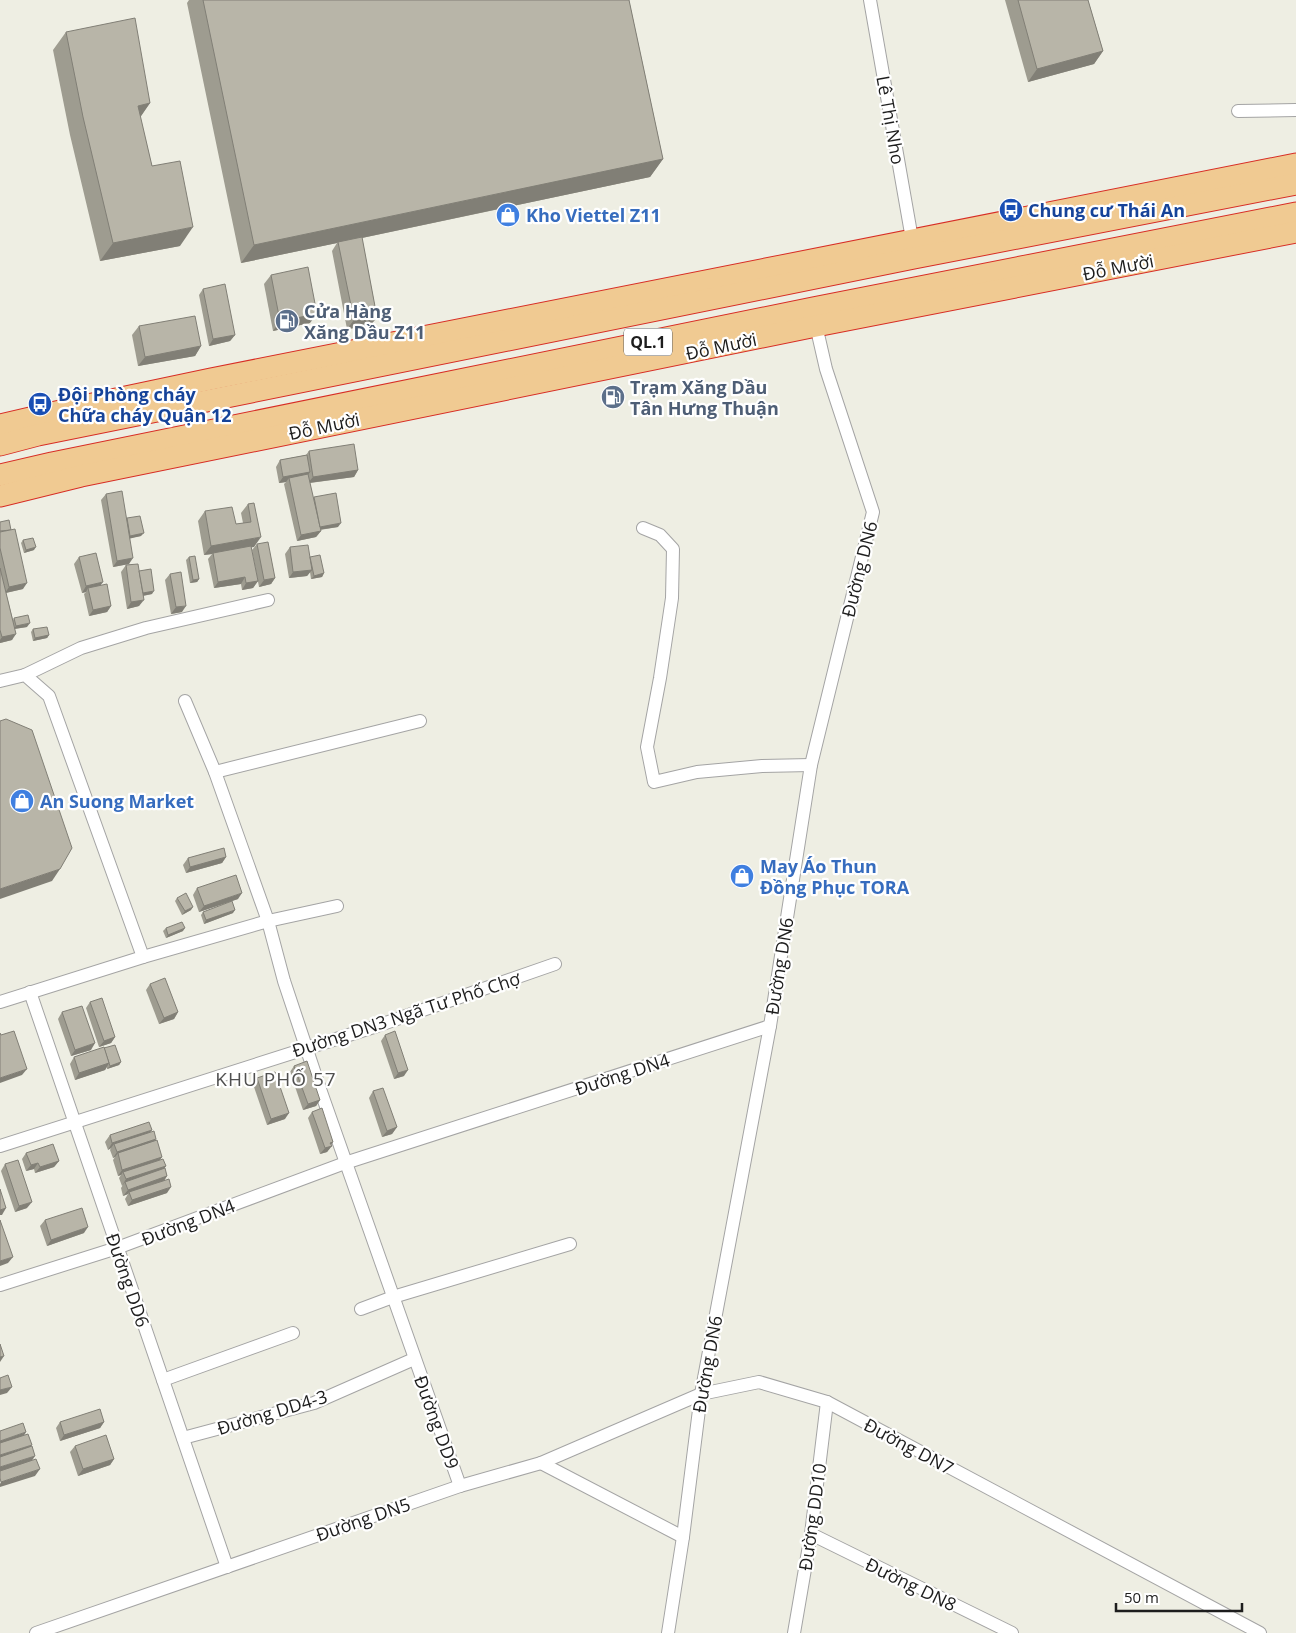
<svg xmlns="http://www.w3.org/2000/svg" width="1296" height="1633" font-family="'Open Sans',sans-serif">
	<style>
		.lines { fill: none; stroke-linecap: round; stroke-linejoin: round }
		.minor-casing { stroke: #a4a4a4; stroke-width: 14 }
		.trunk-casing { stroke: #d72d25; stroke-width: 23 }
		.minor { stroke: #fff; stroke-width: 12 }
		.trunk { stroke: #f0ca92; stroke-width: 21 }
		.wall { fill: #9e9c90 }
		.shaded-wall { fill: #817f76 }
		.building { fill: #b8b5a8; stroke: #817f76 }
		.labels { text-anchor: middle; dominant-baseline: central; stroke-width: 4.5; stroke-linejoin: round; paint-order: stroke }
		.shield { fill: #fff; stroke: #616161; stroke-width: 1 }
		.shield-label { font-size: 16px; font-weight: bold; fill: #1d1d1d }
		.street-label { font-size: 18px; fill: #1d1d1d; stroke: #fff }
		.transit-label { font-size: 18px; font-weight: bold; fill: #164399; stroke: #fff; text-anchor: start }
		.shop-label { font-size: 18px; font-weight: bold; fill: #366cbe; stroke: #fff; text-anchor: start }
		.service-label { font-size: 18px; font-weight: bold; fill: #4e5e75; stroke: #fff; text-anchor: start }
		.neighbourhood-label { font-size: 19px; letter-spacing: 1px; fill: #505050; stroke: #fff }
	</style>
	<rect width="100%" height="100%" fill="#eeeee3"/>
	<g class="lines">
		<!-- minor casing -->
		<g class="minor-casing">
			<g id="minor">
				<polyline points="870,0 912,239"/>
				<polyline points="1238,111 1296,110"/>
				<polyline points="643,528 660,535 673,549 672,598 660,678 647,747 654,782 697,772 762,766 811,765"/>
				<polyline points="25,675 81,648 146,628 268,600"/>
				<polyline points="0,681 25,675 49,696 143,957 0,1002"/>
				<polyline points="185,701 215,772 268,921 284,981 321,1092 460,1486"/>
				<polyline points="215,772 420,721"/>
				<polyline points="143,957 268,921 337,906"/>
				<polyline points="30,992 227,1567"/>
				<polyline points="0,1146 377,1026 555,964"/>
				<polyline points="0,1285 117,1248 345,1163 770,1026"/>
				<polyline points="361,1309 393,1297 570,1244"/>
				<polyline points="163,1380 293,1333"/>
				<polyline points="183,1438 314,1403 414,1359"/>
				<polyline points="541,1463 683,1537"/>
				<polyline points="811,1534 1012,1633"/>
				<polyline points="36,1633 460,1486 541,1463 701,1394 759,1382 827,1402 1260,1633"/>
				<polyline points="668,1633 683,1537 701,1394 770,1026 811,765 873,512 826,369 815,321"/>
				<polyline points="794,1633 811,1534 827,1402"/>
			</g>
		</g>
		<!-- trunk casing -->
		<g class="trunk-casing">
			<g id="trunk">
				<polyline points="0,425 69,409 211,379 1296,164"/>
				<polyline points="0,445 38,435 914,258 1296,184"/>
				<polyline points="0,475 52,463 813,308 1296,213"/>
				<polyline points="0,496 81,476 816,326 1296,232"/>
			</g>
		</g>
		<!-- minor -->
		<use href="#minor" class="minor"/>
		<!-- trunk -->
		<use href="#trunk" class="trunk"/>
	</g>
	<!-- wall -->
	<g class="wall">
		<polygon points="189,0 629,0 663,159 650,177 362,238 377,317 370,326 347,329 332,251 337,243 241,263 187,3"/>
		<polygon points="1005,0 1088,0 1103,51 1094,64 1028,82"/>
		<polygon points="66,32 150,103 140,117 152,166 180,246 100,261 70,135 53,50"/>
		<polygon points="271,275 310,323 273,331 264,284"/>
		<polygon points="203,289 235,335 230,341 209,346 199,295"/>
		<polygon points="139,326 201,346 195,356 138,366 132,335"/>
		<polygon points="309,451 358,470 354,477 310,483 313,498 338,527 320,530 321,531 316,537 297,541 284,484 286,482 279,483 276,467 280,460 306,455"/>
		<polygon points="106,494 127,519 127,518 141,536 130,538 129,564 113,567 101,500"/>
		<polygon points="254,503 254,547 251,547 258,581 253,588 242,590 241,584 214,588 208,559 212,554 204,555 198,521 205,511 236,524 243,523 241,513 248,504"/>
		<polygon points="0,522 23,589 6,593 13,620 14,618 27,627 15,629 12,640 0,643"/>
		<polygon points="23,540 34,550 24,553 21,543"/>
		<polygon points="257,544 275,578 271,584 259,587 252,550"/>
		<polygon points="290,547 310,557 324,573 322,577 311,579 310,572 307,576 289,578 285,554"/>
		<polygon points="79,557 101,585 111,606 107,612 89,616 84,594 86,592 82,593 74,564"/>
		<polygon points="189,557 199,579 197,582 190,583 186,560"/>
		<polygon points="126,565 139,571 152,594 143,596 139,606 127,609 121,572"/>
		<polygon points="170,574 182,612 171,614 165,580"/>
		<polygon points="33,629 49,635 47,638 33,641 31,632"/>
		<polygon points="226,857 222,863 186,873 183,865 188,858"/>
		<polygon points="197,888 238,899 199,912 193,895"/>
		<polygon points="177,898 191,910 182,915 175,901"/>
		<polygon points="203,912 233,913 204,924 201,915"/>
		<polygon points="166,928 183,931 166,938 163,931"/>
		<polygon points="150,984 178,1012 174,1019 159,1024 146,990"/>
		<polygon points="90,1002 115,1037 111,1043 99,1047 86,1008"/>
		<polygon points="62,1012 91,1050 71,1056 58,1019"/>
		<polygon points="385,1035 404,1076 394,1079 381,1041"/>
		<polygon points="74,1057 121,1062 119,1065 107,1069 107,1067 105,1070 75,1080 70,1064"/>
		<polygon points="294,1066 320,1100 316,1106 303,1110 290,1072"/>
		<polygon points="257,1078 285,1119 267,1125 253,1084"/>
		<polygon points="373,1091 397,1127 392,1134 382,1137 369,1098"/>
		<polygon points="312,1112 333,1142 327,1152 320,1154 308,1118"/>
		<polygon points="152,1130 150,1132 162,1157 160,1160 166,1166 164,1169 167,1176 164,1181 167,1193 128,1206 125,1199 128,1194 123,1196 121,1188 123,1185 122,1186 119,1178 121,1175 118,1176 113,1160 115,1157 113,1158 110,1150 111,1148 108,1150 105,1142 110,1135"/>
		<polygon points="26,1153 59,1161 54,1167 35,1173 34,1169 26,1171 22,1159"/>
		<polygon points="5,1164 27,1208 15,1212 1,1171"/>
		<polygon points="45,1220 84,1233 47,1246 40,1226"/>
		<polygon points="60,1422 104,1422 100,1428 60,1441 56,1428"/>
		<polygon points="75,1446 114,1459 110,1465 78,1476 70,1452"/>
	</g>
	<!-- shaded-wall -->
	<g class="shaded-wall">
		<polygon points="1103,51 1094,64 1028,82 1037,69"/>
		<polygon points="150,103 137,122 138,106"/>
		<polygon points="663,159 650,177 338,243 338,242 337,243 241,263 254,245"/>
		<polygon points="193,227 180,246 100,261 113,243"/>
		<polygon points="317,314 310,323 273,331 280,321"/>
		<polygon points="377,317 370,326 347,329 354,320"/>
		<polygon points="235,335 230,341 209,346 213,339"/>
		<polygon points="201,346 195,356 138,366 145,357"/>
		<polygon points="358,470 354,477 308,483 313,477"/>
		<polygon points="310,472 306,478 289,478 286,482 279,483 283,477"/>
		<polygon points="341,523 338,527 317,530 319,527"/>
		<polygon points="321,531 316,537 297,541 301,535"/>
		<polygon points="144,533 141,536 128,539 130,536"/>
		<polygon points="261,537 254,547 213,554 213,553 212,554 204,555 211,546"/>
		<polygon points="36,547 34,550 24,553 26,550"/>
		<polygon points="133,558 129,564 113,567 117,561"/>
		<polygon points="312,570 307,576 289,578 293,572"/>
		<polygon points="324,573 322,577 311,579 314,576"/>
		<polygon points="245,577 241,584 214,588 218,582"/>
		<polygon points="275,578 271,584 259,587 264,580"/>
		<polygon points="199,579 197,582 190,583 193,580"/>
		<polygon points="258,581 253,588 242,590 246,583"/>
		<polygon points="103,582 98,589 88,588 86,592 82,593 86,586"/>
		<polygon points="27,583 23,589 5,593 9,587"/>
		<polygon points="154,591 152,594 141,596 143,593"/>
		<polygon points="144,600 139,606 127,609 131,602"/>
		<polygon points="111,606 107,612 89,616 93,610"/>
		<polygon points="186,606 182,612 171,614 176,607"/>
		<polygon points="30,623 27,627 13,629 16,626"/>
		<polygon points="16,634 12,640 0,643 0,640 2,637"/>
		<polygon points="49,635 47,638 33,641 35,638"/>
		<polygon points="226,857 222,863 186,873 190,867"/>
		<polygon points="60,869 52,881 0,899 0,889"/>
		<polygon points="242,893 238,899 199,912 204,906"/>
		<polygon points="193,907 191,910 182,915 185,911"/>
		<polygon points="235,910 233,913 204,924 206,920"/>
		<polygon points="185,928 183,931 166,938 168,935"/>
		<polygon points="178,1012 174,1019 159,1024 164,1018"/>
		<polygon points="115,1037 111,1043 99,1047 104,1041"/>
		<polygon points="95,1043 91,1050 71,1056 75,1050"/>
		<polygon points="121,1062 119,1065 107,1069 110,1066"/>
		<polygon points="109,1063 105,1070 75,1080 79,1073"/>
		<polygon points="27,1069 22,1075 0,1083 0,1078"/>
		<polygon points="408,1070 404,1076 394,1079 398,1073"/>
		<polygon points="320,1100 316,1106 303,1110 308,1104"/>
		<polygon points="289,1113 285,1119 267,1125 271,1119"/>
		<polygon points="397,1127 392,1134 382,1137 387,1131"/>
		<polygon points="152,1130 147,1136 114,1144 111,1148 108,1150 112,1143"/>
		<polygon points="156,1139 152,1145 118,1153 115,1157 113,1158 117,1152"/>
		<polygon points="333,1142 330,1146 332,1146 327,1152 320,1154 325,1148 330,1143"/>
		<polygon points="162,1157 157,1163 123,1172 121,1175 118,1176 122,1170"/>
		<polygon points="59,1161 54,1167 35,1173 40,1167"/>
		<polygon points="38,1163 34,1169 26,1171 31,1165"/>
		<polygon points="166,1166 161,1173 125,1182 122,1186 126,1179"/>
		<polygon points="167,1176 163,1182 129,1192 128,1194 123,1196 128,1190"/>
		<polygon points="171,1187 167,1193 128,1206 132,1200"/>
		<polygon points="32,1202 27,1208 15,1212 19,1206"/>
		<polygon points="6,1208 2,1215 0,1215 0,1210"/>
		<polygon points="88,1227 84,1233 47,1246 51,1240"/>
		<polygon points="13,1257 8,1263 0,1266 0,1261"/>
		<polygon points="4,1356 0,1362 0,1357"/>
		<polygon points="12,1387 7,1393 0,1395 0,1390"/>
		<polygon points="104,1422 100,1428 60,1441 64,1435"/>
		<polygon points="26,1432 22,1439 0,1446 0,1441"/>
		<polygon points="32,1445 27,1451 0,1460 0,1455"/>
		<polygon points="35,1456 31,1462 0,1472 0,1467"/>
		<polygon points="114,1459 110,1465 78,1476 83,1469"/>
		<polygon points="40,1469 35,1476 0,1487 0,1484 1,1482"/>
	</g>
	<!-- building -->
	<g class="building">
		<polygon points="203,0 629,0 663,159 254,245"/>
		<polygon points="1018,0 1088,0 1103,51 1037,69"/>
		<polygon points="135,18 150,103 138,106 152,166 180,161 193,227 113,243 83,117 66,32"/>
		<polygon points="362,237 377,317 354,320 338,242"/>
		<polygon points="308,267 317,314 280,321 271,275"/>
		<polygon points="225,284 235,335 213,339 203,289"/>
		<polygon points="195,316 201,346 145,357 139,326"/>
		<polygon points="354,444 358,470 313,477 309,451"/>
		<polygon points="307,455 310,472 283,477 280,460"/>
		<polygon points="308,474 321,531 301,535 289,478"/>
		<polygon points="122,491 133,558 117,561 106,494"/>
		<polygon points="336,493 341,523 320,527 314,497"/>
		<polygon points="254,503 261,537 211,546 205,511 232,507 236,524 251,522 248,504"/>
		<polygon points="140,516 144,533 130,536 127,518"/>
		<polygon points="9,520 11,530 0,531 0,522"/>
		<polygon points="15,529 27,583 9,587 0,548 0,532"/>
		<polygon points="33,538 36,547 26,550 23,540"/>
		<polygon points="268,542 275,578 264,580 257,544"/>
		<polygon points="308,545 312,570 293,572 290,547"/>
		<polygon points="251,546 258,581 246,583 245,577 218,582 213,553"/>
		<polygon points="96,553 103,582 86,586 79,557"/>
		<polygon points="320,555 324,573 314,576 310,557"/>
		<polygon points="195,556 199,579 193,580 189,557"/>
		<polygon points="138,564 144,600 131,602 126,565"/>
		<polygon points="0,568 16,634 2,637 0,630"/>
		<polygon points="151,569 154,591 143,593 139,571"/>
		<polygon points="181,572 186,606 176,607 170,574"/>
		<polygon points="107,584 111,606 93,610 88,588"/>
		<polygon points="28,615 30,623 16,626 14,618"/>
		<polygon points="47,627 49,635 35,638 33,629"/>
		<polygon points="6,719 32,730 72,848 60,869 0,889 0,721"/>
		<polygon points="224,848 226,857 190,867 188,858"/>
		<polygon points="236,875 242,893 204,906 197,888"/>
		<polygon points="186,893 193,907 185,911 177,898"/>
		<polygon points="232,901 235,910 206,920 203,912"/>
		<polygon points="182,922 185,928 168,935 166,928"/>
		<polygon points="165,978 178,1012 164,1018 150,984"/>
		<polygon points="102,998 115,1037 104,1041 90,1002"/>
		<polygon points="82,1006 95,1043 75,1050 62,1012"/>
		<polygon points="14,1031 27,1069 0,1078 0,1033 1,1035"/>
		<polygon points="395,1031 408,1070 398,1073 385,1035"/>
		<polygon points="115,1045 121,1062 110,1066 104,1048"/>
		<polygon points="104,1047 109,1063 79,1073 74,1057"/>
		<polygon points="307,1061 320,1100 308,1104 294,1066"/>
		<polygon points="275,1072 289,1113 271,1119 257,1078"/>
		<polygon points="383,1088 397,1127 387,1131 373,1091"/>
		<polygon points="322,1108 333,1142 330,1143 332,1146 325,1148 312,1112"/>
		<polygon points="149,1122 152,1130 112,1143 110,1135"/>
		<polygon points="154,1131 156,1139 117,1152 114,1144"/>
		<polygon points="157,1140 162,1157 122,1170 118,1153"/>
		<polygon points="53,1144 59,1161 40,1167 38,1163 31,1165 26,1153"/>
		<polygon points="163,1159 166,1166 126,1179 123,1172"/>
		<polygon points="18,1160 32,1202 19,1206 5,1164"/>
		<polygon points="165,1168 167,1176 128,1190 125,1182"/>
		<polygon points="169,1179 171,1187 132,1200 129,1192"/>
		<polygon points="0,1189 6,1208 0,1210"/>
		<polygon points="82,1208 88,1227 51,1240 45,1220"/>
		<polygon points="0,1220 13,1257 0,1261"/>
		<polygon points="0,1344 4,1356 0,1357"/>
		<polygon points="8,1375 12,1387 0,1390 0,1378"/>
		<polygon points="100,1409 104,1422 64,1435 60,1422"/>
		<polygon points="23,1423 26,1432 0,1441 0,1431"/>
		<polygon points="28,1434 32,1445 0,1455 0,1443"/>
		<polygon points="106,1435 114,1459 83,1469 75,1446"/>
		<polygon points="32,1446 35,1456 0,1467 0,1457"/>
		<polygon points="36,1459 40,1469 1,1482 0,1478 0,1471"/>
	</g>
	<!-- icons -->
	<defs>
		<g id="bus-disc" transform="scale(1.25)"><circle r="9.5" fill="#1a4fb4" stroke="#fff"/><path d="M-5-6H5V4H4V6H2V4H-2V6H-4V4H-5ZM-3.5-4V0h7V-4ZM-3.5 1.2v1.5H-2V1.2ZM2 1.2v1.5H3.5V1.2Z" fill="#fff"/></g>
		<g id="shop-disc" transform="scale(1.25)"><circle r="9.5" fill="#3f7fe0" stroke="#fff"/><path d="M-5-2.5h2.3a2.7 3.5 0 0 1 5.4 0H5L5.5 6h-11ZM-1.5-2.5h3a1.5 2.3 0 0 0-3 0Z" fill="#fff"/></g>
		<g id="fuel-disc" transform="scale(1.25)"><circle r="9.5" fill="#5c6f8a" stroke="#fff"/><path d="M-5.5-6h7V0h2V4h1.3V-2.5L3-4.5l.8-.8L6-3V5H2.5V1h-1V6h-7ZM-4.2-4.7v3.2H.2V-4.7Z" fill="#fff"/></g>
	</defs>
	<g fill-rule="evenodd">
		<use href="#bus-disc" x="1011" y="210"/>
		<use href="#shop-disc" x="508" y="215"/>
		<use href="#fuel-disc" x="287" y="321"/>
		<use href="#fuel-disc" x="613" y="397"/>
		<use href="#bus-disc" x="40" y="404"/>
		<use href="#shop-disc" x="22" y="801"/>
		<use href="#shop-disc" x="742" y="876"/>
	</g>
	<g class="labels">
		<!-- shield labels -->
		<rect class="shield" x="624" y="328.5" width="48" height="27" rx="4"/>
		<g class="shield-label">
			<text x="648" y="342">QL.1</text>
		</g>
		<!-- street labels -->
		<g class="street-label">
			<text transform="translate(891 120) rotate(80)">Lê Thị Nho</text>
			<text transform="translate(1118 267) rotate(-11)">Đỗ Mười</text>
			<text transform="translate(721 346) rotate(-12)">Đỗ Mười</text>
			<text transform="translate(324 426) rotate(-12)">Đỗ Mười</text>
			<text transform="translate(859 569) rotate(-76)">Đường DN6</text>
			<text transform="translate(779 966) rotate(-81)">Đường DN6</text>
			<text transform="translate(406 1014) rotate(-18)">Đường DN3 Ngã Tư Phố Chợ</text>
			<text transform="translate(622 1074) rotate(-18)">Đường DN4</text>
			<text transform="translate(188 1222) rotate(-21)">Đường DN4</text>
			<text transform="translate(128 1280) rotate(71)">Đường DD6</text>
			<text transform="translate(707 1364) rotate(-80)">Đường DN6</text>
			<text transform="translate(272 1412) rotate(-17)">Đường DD4-3</text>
			<text transform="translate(437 1422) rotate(70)">Đường DD9</text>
			<text transform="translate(909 1446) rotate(28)">Đường DN7</text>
			<text transform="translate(812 1517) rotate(-82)">Đường DD10</text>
			<text transform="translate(363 1519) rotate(-19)">Đường DN5</text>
			<text transform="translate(911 1584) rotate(26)">Đường DN8</text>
		</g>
		<!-- transit labels -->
		<g class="transit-label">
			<text x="1028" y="210">Chung cư Thái An</text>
			<text x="58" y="394">Đội Phòng cháy<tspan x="58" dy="21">Chữa cháy Quận 12</tspan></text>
		</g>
		<!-- shop labels -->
		<g class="shop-label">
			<text x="526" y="215">Kho Viettel Z11</text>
			<text x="40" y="801">An Suong Market</text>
			<text x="760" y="866">May Áo Thun<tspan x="760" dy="21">Đồng Phục TORA</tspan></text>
		</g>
		<!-- service labels -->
		<g class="service-label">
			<text x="304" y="311">Cửa Hàng<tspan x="304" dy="21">Xăng Dầu Z11</tspan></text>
			<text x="630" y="387">Trạm Xăng Dầu<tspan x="630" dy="21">Tân Hưng Thuận</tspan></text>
		</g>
		<!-- neighbourhood labels -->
		<g class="neighbourhood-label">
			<text x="276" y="1079">KHU PHỐ 57</text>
		</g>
	</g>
	<!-- scale -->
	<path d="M1116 1603v8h126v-8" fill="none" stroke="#1d1d1d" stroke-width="2.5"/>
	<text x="1124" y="1603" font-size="15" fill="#1d1d1d" stroke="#ffffff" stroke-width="4" paint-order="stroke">50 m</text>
</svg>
